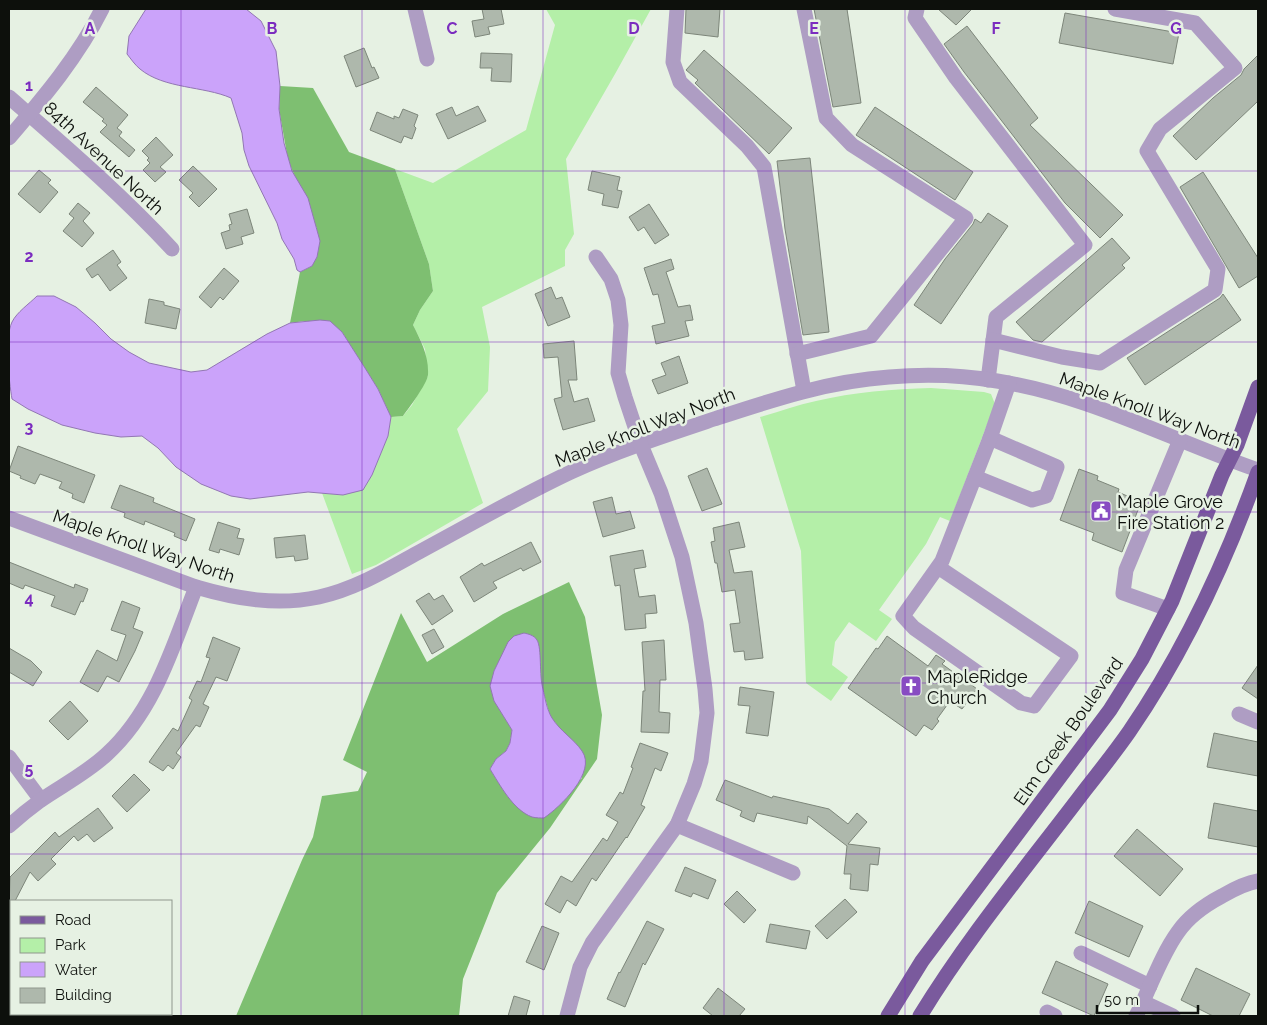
<svg xmlns="http://www.w3.org/2000/svg" width="1267" height="1025" font-family="Raleway,sans-serif">
	<style>
		.green { fill: #b4efa8 }
		.forest { fill: #7ebf71; fill-rule: evenodd }
		.water { fill: #cba3fa; stroke: #9277b3 }
		.building { fill: #aeb8ac; stroke: #7d867a }
		.lines { fill: none; stroke-linecap: round; stroke-linejoin: round }
		.minor { stroke: #ae9dc3; stroke-width: 15 }
		.major { stroke: #7a5a9d; stroke-width: 15 }
		.grid { fill: none; stroke: #7b2cbf; stroke-width: 1; stroke-opacity: 0.55 }
		.labels { text-anchor: middle; dominant-baseline: central; stroke-width: 5; stroke-linejoin: round; paint-order: stroke }
		.street-label { font-size: 18px; fill: #0d100c; stroke: #e6f1e3 }
		.poi-label { font-size: 18px; fill: #0d100c; stroke: #e6f1e3; text-anchor: start }
		.grid-label { font-size: 16px; text-anchor: middle; font-weight: bold; fill: #7b2cbf; stroke: #e6f1e3; stroke-width: 5; stroke-linejoin: round; paint-order: stroke }
	</style>
	<rect width="100%" height="100%" fill="#e6f1e3"/>
	<!-- green -->
	<g class="green">
		<polygon points="546,9 651,9 615,74 566,159 574,234 565,250 565,266 482,307 490,347 488,391 457,429 483,503 376,565 352,574 322,493 343,495 372,475 388,436 391,417 403,416 412,405 428,376 425,349 413,325 420,310 433,291 429,264 395,169 433,183 526,130 555,25"/>
		<path d="M931 388 984 392 991 394 995 404 950 521 940 517 926 544 879 610 892 619 876 641 849 622 835 642 832 665 848 677 831 701 806 683 801 551 760 417C779 412 797 405 816 401 854 392 893 389 931 388Z"/>
	</g>
	<!-- forest -->
	<g class="forest">
		<path d="M280 86 313 88 349 152 395 169 429 264 433 291 420 310 413 325C421 341 429 356 428 375 427 384 409 408 403 416L391 417 378 389 342 332 305 321 290 323 300 272 312 266 317 229 288 160 279 109Z"/>
		<path d="M569 582 585 617 602 715 597 759 550 828 497 893 463 979 459 1016H236L302 860 313 837 322 796 358 791 367 772 343 760 401 613 427 662 503 614ZM539 650 541 683 550 716 561 730 582 751V778L575 785 507 795 490 769 496 759 506 751 510 743 512 730 495 701 494 671 501 657Z"/>
	</g>
	<!-- water -->
	<g class="water">
		<path d="M146 9H246L261 21 276 51 280 86 279 109 284 143 292 171 308 198 320 241 317 257 312 266 300 272 297 270 294 259 282 239 277 223 249 166 244 150 242 133 231 98C204 86 164 89 140 69 135 65 131 59 127 54L129 36Z"/>
		<path d="M37 296H54L76 307 95 323 111 339 129 352 149 363 191 372 207 370 267 334 290 323 320 320 330 321 342 332 365 368 378 389 391 417 388 436 372 475 363 490 343 495 308 492 250 499 231 496 201 484 176 467 158 448 142 436 121 437 95 433 62 425 28 409 12 399C9 381 4 339 12 322 17 312 29 304 37 296Z"/>
		<path d="M524 633C528 634 534 635 537 640 542 648 539 676 543 689 545 698 547 710 552 718 560 731 574 739 582 751 597 772 560 807 544 818 541 818 536 818 532 817 513 810 500 785 490 769L496 759 506 751 510 743 512 730 494 701 490 686 494 671 508 642 514 636Z"/>
	</g>
	<!-- building -->
	<g class="building">
		<polygon points="482,9 501,9 504,24 488,27 490,34 475,37 472,21 484,19"/>
		<polygon points="686,9 720,9 718,37 685,33"/>
		<polygon points="814,9 847,9 861,103 833,107"/>
		<polygon points="938,9 972,9 956,25"/>
		<polygon points="1065,13 1179,33 1173,64 1059,43"/>
		<polygon points="967,26 1038,118 1030,125 1123,215 1100,238 1065,203 964,72 944,44"/>
		<polygon points="364,48 372,68 374,67 379,78 356,87 344,56"/>
		<polygon points="704,50 792,128 769,154 695,83 698,80 686,70"/>
		<polygon points="481,53 512,54 511,82 491,81 492,68 480,68"/>
		<polygon points="1258,55 1258,101 1196,160 1173,136 1213,98 1241,75 1244,69"/>
		<polygon points="96,87 128,115 117,128 122,132 119,136 135,150 129,157 100,132 107,125 102,121 104,119 83,102"/>
		<polygon points="478,106 486,121 448,139 436,114 452,107 456,116"/>
		<polygon points="875,107 973,172 955,200 856,135"/>
		<polygon points="403,109 418,115 414,126 416,128 412,139 404,136 401,143 370,130 377,112 394,119 394,116 399,118"/>
		<polygon points="156,137 173,155 160,167 166,172 155,182 143,170 150,163 147,160 149,158 142,151"/>
		<polygon points="810,158 829,332 803,335 785,229 777,161"/>
		<polygon points="193,166 217,189 199,207 189,197 193,193 179,180"/>
		<polygon points="39,170 51,180 48,183 58,192 40,213 18,194"/>
		<polygon points="592,171 620,177 617,190 622,191 618,208 602,205 604,194 588,190"/>
		<polygon points="1203,172 1258,258 1258,276 1239,288 1180,187"/>
		<polygon points="78,203 90,213 83,221 94,233 82,247 63,231 74,218 69,214"/>
		<polygon points="649,204 669,235 655,244 644,227 638,231 629,217"/>
		<polygon points="247,209 254,233 241,237 243,244 226,249 221,233 230,230 229,225 232,224 229,214"/>
		<polygon points="988,213 1008,226 941,324 914,305 945,259 973,224 975,219 981,223"/>
		<polygon points="1112,238 1130,258 1122,265 1125,268 1042,342 1033,340 1016,322"/>
		<polygon points="113,250 121,262 117,265 127,278 110,291 98,274 92,278 86,269"/>
		<polygon points="671,259 674,269 666,272 678,307 690,305 693,320 685,321 689,336 656,344 652,326 665,323 658,294 653,295 644,268"/>
		<polygon points="224,268 239,281 223,300 220,297 211,308 199,297"/>
		<polygon points="551,287 556,299 562,297 570,317 548,326 535,294"/>
		<polygon points="1223,294 1241,320 1145,385 1127,358 1220,298"/>
		<polygon points="149,299 164,302 164,305 180,309 176,329 145,323"/>
		<polygon points="574,341 577,380 568,380 574,402 588,398 595,421 563,430 554,399 562,397 558,357 544,358 543,344"/>
		<polygon points="679,356 688,383 658,394 652,380 666,375 661,363"/>
		<polygon points="18,446 95,475 84,503 72,498 73,494 59,488 62,482 40,474 35,484 20,478 21,476 9,471"/>
		<polygon points="707,468 722,504 702,511 688,476"/>
		<polygon points="1079,469 1098,476 1097,480 1119,489 1118,492 1141,502 1122,552 1092,540 1094,533 1060,520"/>
		<polygon points="120,485 154,498 153,502 195,519 186,541 174,536 175,533 145,521 144,525 124,517 125,513 111,508"/>
		<polygon points="612,497 616,514 630,511 635,528 603,537 593,502"/>
		<polygon points="218,522 240,529 237,538 244,539 239,555 220,549 219,553 209,550"/>
		<polygon points="739,522 745,547 729,550 734,573 752,571 763,658 745,660 744,651 734,652 730,624 740,623 735,590 722,592 717,563 715,563 711,542 715,541 713,528"/>
		<polygon points="305,535 308,559 295,561 294,556 276,558 274,538"/>
		<polygon points="531,542 541,562 523,571 521,568 493,582 497,588 474,602 460,577 482,563 484,566"/>
		<polygon points="643,550 646,567 634,569 639,597 655,595 657,613 645,614 646,628 625,630 620,585 615,586 610,556"/>
		<polygon points="9,562 74,588 75,584 88,589 83,602 81,601 75,615 51,606 55,596 25,585 23,589 9,583"/>
		<polygon points="429,593 434,600 443,595 453,611 432,625 416,601"/>
		<polygon points="122,601 140,608 133,628 143,632 135,651 119,682 107,676 98,692 80,682 97,650 117,661 126,635 111,630"/>
		<polygon points="434,629 444,647 432,654 422,635"/>
		<polygon points="887,636 928,666 936,655 945,661 942,664 960,677 962,673 971,680 969,683 977,689 962,709 950,701 937,719 939,721 932,730 924,725 916,736 848,688 876,648 878,649"/>
		<polygon points="213,637 240,648 227,681 216,677 203,704 209,707 200,727 196,725 176,753 181,757 173,769 168,765 163,771 149,762 173,728 178,731 192,700 189,698 197,681 201,682 210,658 206,657"/>
		<polygon points="664,640 666,680 660,680 659,712 670,713 669,733 641,732 643,691 645,691 642,642"/>
		<polygon points="9,648 31,661 42,672 33,686 9,672"/>
		<polygon points="1258,665 1258,699 1242,688"/>
		<polygon points="740,687 774,692 768,736 746,733 750,706 738,705"/>
		<polygon points="70,701 88,721 68,740 49,721"/>
		<polygon points="1214,733 1258,742 1258,776 1207,767"/>
		<polygon points="640,743 668,753 661,771 655,768 641,805 645,807 627,838 626,837 596,881 592,878 576,906 567,900 560,913 545,904 561,876 572,882 603,838 607,841 618,822 606,815 620,792 623,794 633,768 631,767"/>
		<polygon points="134,774 150,790 127,812 112,796"/>
		<polygon points="725,780 772,798 773,796 829,809 848,824 857,813 867,822 848,844 880,848 878,865 870,864 868,891 850,889 851,874 844,874 847,846 808,816 807,824 757,813 754,822 740,816 742,811 716,800"/>
		<polygon points="1214,803 1258,811 1258,847 1208,838"/>
		<polygon points="98,808 113,828 94,842 87,834 78,841 74,836 51,859 56,864 38,881 30,872 15,901 11,901 11,908 9,913 10,877 55,832 59,837"/>
		<polygon points="1137,829 1183,869 1160,896 1114,856"/>
		<polygon points="685,867 716,880 708,899 693,893 691,897 675,891"/>
		<polygon points="737,891 756,910 744,923 724,904"/>
		<polygon points="845,899 857,912 827,939 815,926"/>
		<polygon points="1089,901 1143,926 1129,957 1075,933"/>
		<polygon points="647,921 664,929 645,965 643,963 625,1007 607,999 619,972 620,973"/>
		<polygon points="770,924 810,931 806,949 766,942"/>
		<polygon points="542,926 559,933 544,970 526,962"/>
		<polygon points="1056,961 1108,984 1094,1016 1042,993"/>
		<polygon points="1196,968 1250,994 1239,1016 1213,1016 1181,1000"/>
		<polygon points="718,988 745,1009 739,1016 713,1016 703,1008"/>
		<polygon points="514,996 530,1001 526,1016 508,1016"/>
	</g>
	<g class="lines">
		<!-- minor -->
		<g class="minor">
			<polyline points="415,9 427,59"/>
			<polyline points="677,9 673,62 680,82 747,146 764,167 804,391"/>
			<polyline points="917,9 915,18 956,78 1085,245 996,317 988,380"/>
			<path d="M9 97C65 146 121 194 172 249"/>
			<path d="M9 138C43 98 78 57 102 9"/>
			<polyline points="993,340 1062,357 1100,363 1215,290 1218,269 1147,151 1160,129 1235,68 1195,23 1115,9"/>
			<polyline points="797,354 871,336 966,218 852,145 826,118 804,9"/>
			<polyline points="975,477 1032,500 1046,496 1057,467 990,438"/>
			<path d="M9 518 196 587C237 599 277 606 319 597 356 589 388 569 421 551 471 524 520 496 571 472 617 451 666 435 714 419 772 400 829 381 889 377 924 374 962 375 997 381 1088 395 1171 440 1258 470"/>
			<polyline points="938,567 1071,656 1034,706 1021,703 914,628 903,616 942,561 990,438 1009,383"/>
			<polyline points="1168,609 1123,593 1126,570 1180,440"/>
			<polyline points="1239,714 1258,722"/>
			<polyline points="9,757 41,800"/>
			<polyline points="677,825 793,873"/>
			<path d="M9 826C19 817 30 808 41 800 63 785 88 772 107 754 155 710 173 646 196 587"/>
			<polyline points="1081,953 1150,986"/>
			<polyline points="1143,1002 1173,1016"/>
			<polyline points="1047,1012 1055,1016"/>
			<polyline points="567,1016 580,967 592,943 677,825 694,784 701,761 707,713 705,689 696,623 682,557 661,493 641,445 625,397 618,373 621,325 618,300 611,279 596,257"/>
			<path d="M1136 1016C1150 989 1160 957 1178 932 1189 916 1205 905 1222 896 1234 889 1246 883 1258 881"/>
		</g>
		<!-- major -->
		<g class="major">
			<polyline points="888,1016 922,961 1110,710 1142,659 1172,601 1222,475 1237,445 1258,387"/>
			<path d="M920 1016C968 937 1029 864 1085 790 1100 771 1115 752 1129 732 1184 652 1225 564 1258 472"/>
		</g>
	</g>
	<!-- grid -->
	<path class="grid" d="M181 9V1016M362 9V1016M543 9V1016M724 9V1016M905 9V1016M1086 9V1016M9 171H1258M9 342H1258M9 512H1258M9 683H1258M9 854H1258"/>
	<!-- icons -->
	<defs>
		<g id="civic-square" transform="scale(1.125)"><rect x="-9" y="-9" width="18" height="18" rx="4" fill="#884cc2" stroke="#e6f1e3"/><path d="M-.6-6.5H3V-4.5H.6V-3L4-1V1h2V6H-6V1h2V-1L-.6-3ZM-1.2 2.5V6h2.4V2.5Z" fill="#fff"/></g>
		<g id="church-square" transform="scale(1.125)"><rect x="-9" y="-9" width="18" height="18" rx="4" fill="#884cc2" stroke="#e6f1e3"/><path d="M-1.2-6h2.4v3.5h3.3v2.4h-3.3V6h-2.4V-.1h-3.3v-2.4h3.3Z" fill="#fff"/></g>
	</defs>
	<g fill-rule="evenodd">
		<use href="#civic-square" x="1101" y="511"/>
		<use href="#church-square" x="911" y="686"/>
	</g>
	<g class="labels">
		<!-- street labels -->
		<g class="street-label">
			<text transform="translate(104 158) rotate(43)">84th Avenue North</text>
			<text transform="translate(1150 410) rotate(20)">Maple Knoll Way North</text>
			<text transform="translate(645 427) rotate(-21)">Maple Knoll Way North</text>
			<text transform="translate(144 546) rotate(19)">Maple Knoll Way North</text>
			<text transform="translate(1068 731) rotate(-55)">Elm Creek Boulevard</text>
		</g>
		<!-- poi labels -->
		<g class="poi-label">
			<text x="1117" y="501">Maple Grove<tspan x="1117" dy="21">Fire Station 2</tspan></text>
			<text x="927" y="676">MapleRidge<tspan x="927" dy="21">Church</tspan></text>
		</g>
	</g>
	<g class="grid-label">
		<text x="90" y="34">A</text>
		<text x="272" y="34">B</text>
		<text x="452" y="34">C</text>
		<text x="634" y="34">D</text>
		<text x="814" y="34">E</text>
		<text x="996" y="34">F</text>
		<text x="1176" y="34">G</text>
		<text x="29" y="91">1</text>
		<text x="29" y="262">2</text>
		<text x="29" y="433">3</text>
		<text x="29" y="604">4</text>
		<text x="29" y="774">5</text>
	</g>
	<!-- border -->
	<rect width="1267" height="1025" fill="none" stroke="#0d100c" stroke-width="20"/>
	<!-- legend -->
	<rect x="10" y="900" width="162" height="115" fill="#e6f1e3" stroke="#8f978d"/>
	<rect x="20" y="916" width="25" height="8" fill="#7a5a9d" stroke="#8f978d"/>
	<text x="55" y="925" font-size="15" fill="#0d100c">Road</text>
	<rect x="20" y="938" width="25" height="15" fill="#b4efa8" stroke="#8f978d"/>
	<text x="55" y="950" font-size="15" fill="#0d100c">Park</text>
	<rect x="20" y="962" width="25" height="15" fill="#cba3fa" stroke="#8f978d"/>
	<text x="55" y="975" font-size="15" fill="#0d100c">Water</text>
	<rect x="20" y="988" width="25" height="15" fill="#aeb8ac" stroke="#8f978d"/>
	<text x="55" y="1000" font-size="15" fill="#0d100c">Building</text>
	<!-- scale -->
	<path d="M1097 1005v8h101v-8" fill="none" stroke="#0d100c" stroke-width="2.5"/>
	<text x="1104" y="1005" font-size="15" fill="#0d100c" stroke="#e6f1e3" stroke-width="4" paint-order="stroke">50 m</text>
</svg>
